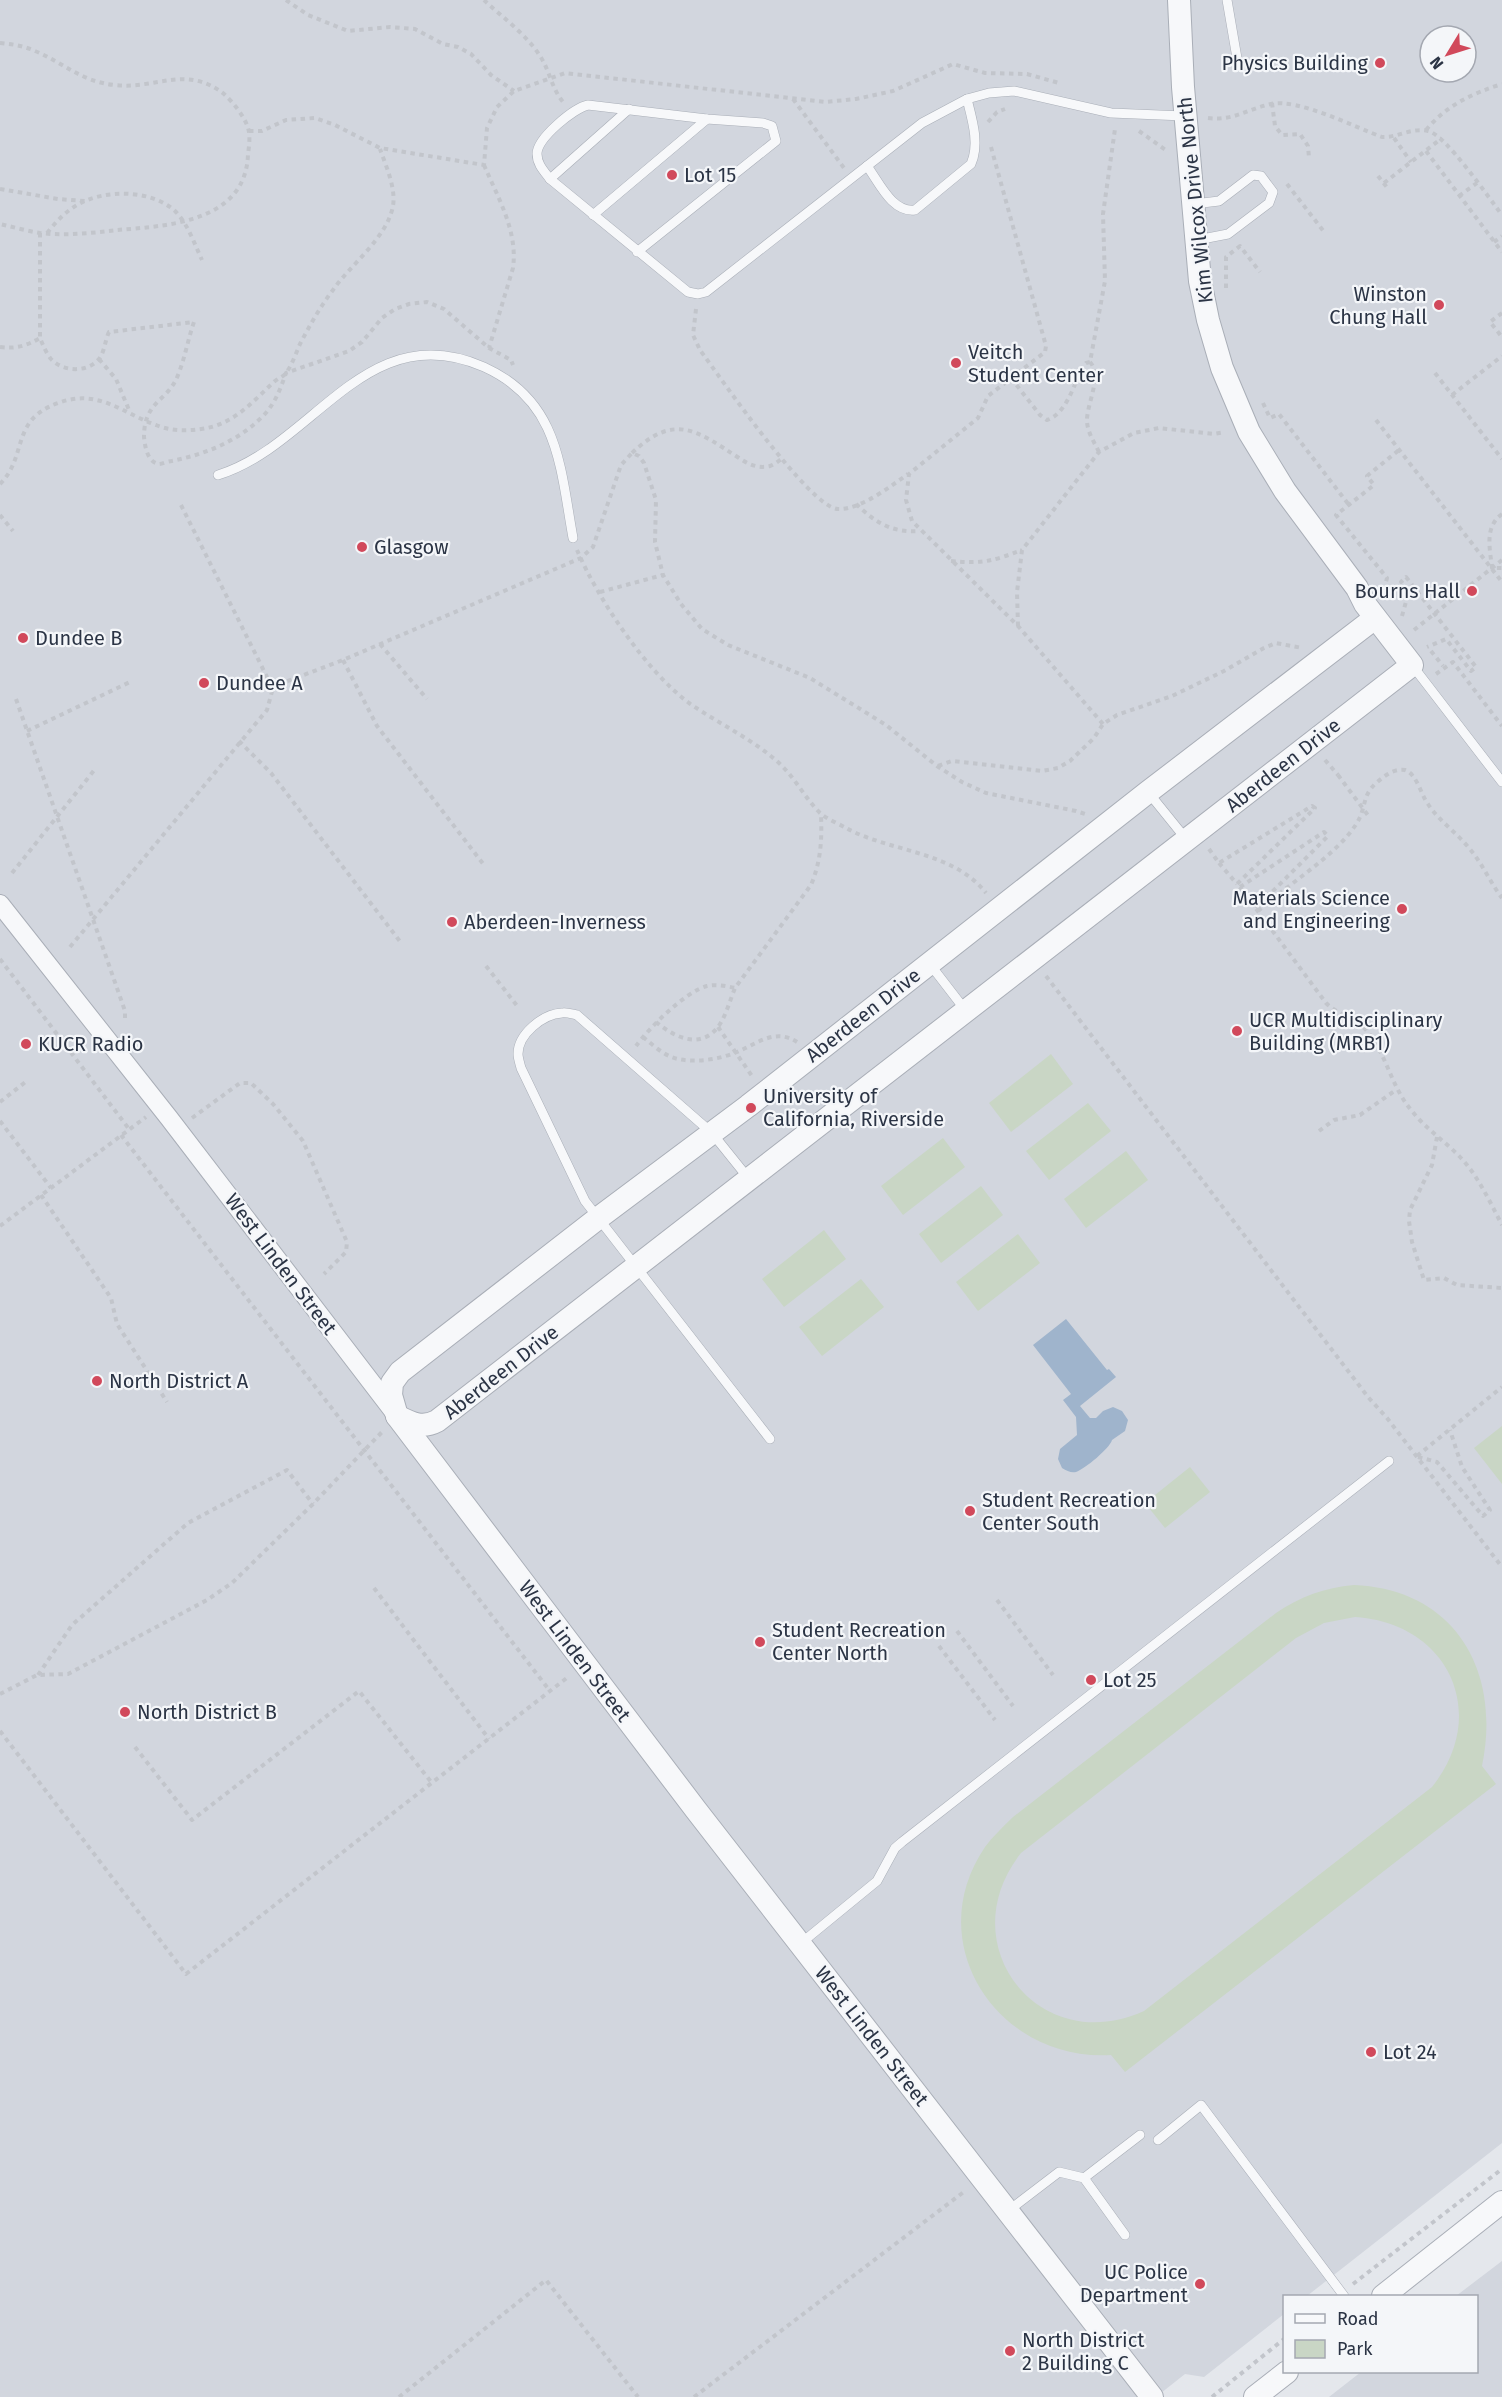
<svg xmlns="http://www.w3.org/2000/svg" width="1502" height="2397" font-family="'Fira Sans',sans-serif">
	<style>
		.built { fill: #d2d6de; fill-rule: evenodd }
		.green { fill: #c9d6c5; fill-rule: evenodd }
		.water { fill: #9fb4cc }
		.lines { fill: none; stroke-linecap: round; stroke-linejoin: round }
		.service-casing { stroke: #a9aeb7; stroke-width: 10 }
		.minor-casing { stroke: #a9aeb7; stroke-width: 20 }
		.tertiary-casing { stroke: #a9aeb7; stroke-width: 24 }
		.path { stroke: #c2c5cb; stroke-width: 4; stroke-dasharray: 4.5 4.5; stroke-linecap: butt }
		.service { stroke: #f7f8fa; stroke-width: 9 }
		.minor { stroke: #f7f8fa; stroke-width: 18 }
		.tertiary { stroke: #f7f8fa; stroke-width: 22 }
		.path-bridge { stroke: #c2c5cb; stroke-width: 4; stroke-dasharray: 4.5 4.5; stroke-linecap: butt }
		.poi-dot { fill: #d1495b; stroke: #f4f6f9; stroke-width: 2 }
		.labels { text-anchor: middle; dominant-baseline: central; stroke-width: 4.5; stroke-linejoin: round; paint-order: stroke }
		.poi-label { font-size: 20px; fill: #2b3445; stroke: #f4f6f9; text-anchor: start }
		.street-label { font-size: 20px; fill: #2b3445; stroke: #f4f6f9 }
	</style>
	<rect width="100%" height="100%" fill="#e4e7ec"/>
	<!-- built -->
	<g class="built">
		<path d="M0 0H1502V2143L1307 2296H1284V2314L1204 2377 1185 2374 1156 2397H0ZM1430 36H1466V72H1430Z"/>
		<polygon points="1502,2261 1502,2397 1329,2397 1361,2372 1476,2372 1476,2296 1456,2296"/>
	</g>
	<!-- green -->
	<g class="green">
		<polygon points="1051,1054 1073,1084 1011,1132 989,1103"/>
		<polygon points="1088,1103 1111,1131 1049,1180 1026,1151"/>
		<polygon points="943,1138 965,1167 903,1215 881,1186"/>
		<polygon points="1126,1151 1148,1180 1086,1228 1064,1199"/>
		<polygon points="981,1186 1003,1215 941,1263 919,1234"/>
		<polygon points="824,1230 846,1259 784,1307 762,1279"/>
		<polygon points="1018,1234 1040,1263 978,1311 956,1282"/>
		<polygon points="861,1279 884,1307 822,1356 799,1327"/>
		<polygon points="1502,1426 1502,1484 1474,1448"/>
		<polygon points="1190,1467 1210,1492 1165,1528 1145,1503"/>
		<path d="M1354 1585C1454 1589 1502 1670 1482 1766L1496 1784 1125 2072 1111 2055C999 2062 919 1944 985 1847 993 1836 1003 1827 1013 1817L1276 1613C1301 1596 1324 1588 1354 1585ZM1355 1617C1448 1623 1491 1713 1432 1787L1144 2011C1039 2059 949 1944 1021 1853L1296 1638 1324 1623Z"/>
	</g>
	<!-- water -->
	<path class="water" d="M1066 1319 1107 1370 1109 1369 1116 1377 1080 1406 1090 1418H1096L1103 1411 1113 1407 1122 1411 1128 1420 1125 1431 1112 1440C1110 1448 1085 1469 1076 1472 1071 1473 1067 1471 1062 1468L1058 1459 1060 1449 1077 1435 1076 1417 1063 1400 1071 1394 1033 1345Z"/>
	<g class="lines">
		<!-- service casing -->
		<g class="service-casing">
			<g id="service">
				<polyline points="1227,0 1237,58"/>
				<path d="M867 166C879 182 892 213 915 210L971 164C980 144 972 119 967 99"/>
				<polyline points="550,179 629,109"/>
				<polyline points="1194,204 1219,201 1253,175 1261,176 1273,192 1269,203 1228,234 1197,240"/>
				<polyline points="593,215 707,119"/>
				<path d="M637 252 776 141 772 126 763 123 707 119 588 105C574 108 537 138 537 154 537 164 544 171 550 179L688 292 698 294 706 292 922 123 967 99 989 93 1014 91 1111 113 1184 116"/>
				<path d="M218 475C315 445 366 315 484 367 559 401 560 466 573 538"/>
				<polyline points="1412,665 1502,782"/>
				<polyline points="1148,792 1186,839"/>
				<polyline points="929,963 966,1011"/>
				<path d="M749 1179 712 1133 577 1015C572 1014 566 1012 562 1013 543 1014 518 1034 518 1054 518 1058 520 1064 521 1068L585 1201 770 1439"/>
				<polyline points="800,1944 877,1881 895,1848 902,1842 1389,1461"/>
				<polyline points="1158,2140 1201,2105 1344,2296"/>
				<polyline points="1084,2178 1140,2135"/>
				<polyline points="1008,2211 1059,2172 1084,2178 1125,2235"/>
			</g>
		</g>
		<!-- minor casing -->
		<g class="minor-casing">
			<polyline id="minor" points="0,904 169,1118 394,1412"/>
		</g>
		<!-- tertiary casing -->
		<g class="tertiary-casing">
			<g id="tertiary">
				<path d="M397 1416C411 1423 422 1429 437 1421L1412 665 1365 604 1357 588 1285 491 1249 432 1222 368 1208 320 1200 281 1183 87 1179 0"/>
				<polyline points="1383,2296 1502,2202"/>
				<polyline points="1152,2397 696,1810 397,1416 391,1395 392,1383 400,1372 597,1219 748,1106 1148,792 1375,618"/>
				<polyline points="1255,2397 1287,2372"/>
			</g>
		</g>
		<!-- path -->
		<g class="path">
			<polyline points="286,0 308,15 348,31 390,27 415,29 443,44 458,47 471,54 491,75 514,91"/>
			<path d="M484 0C503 18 530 37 543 61 550 74 553 90 563 102"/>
			<path d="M0 43C12 44 24 46 35 51 64 63 80 81 114 85 155 90 186 64 224 94 233 102 247 119 249 132 250 139 249 147 248 154 246 222 168 226 117 230 92 233 65 236 40 233 27 231 13 227 0 224"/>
			<polyline points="793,99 844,168"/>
			<polyline points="1272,103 1275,126 1282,135 1300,134 1308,146 1309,158"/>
			<path d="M1208 118C1234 121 1247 109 1271 104 1297 98 1355 127 1382 137 1397 138 1412 127 1428 131 1445 134 1489 198 1502 215"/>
			<polyline points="988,122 997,112 1005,109"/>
			<path d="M1426 130C1447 105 1471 94 1502 84"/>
			<polyline points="249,131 262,131 286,120 315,118 335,125 380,148 484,165 487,128 497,107 514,91 565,73 825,102 856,99 893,91 953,64 985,73 1027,74 1059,83"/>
			<polyline points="1139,131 1167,151"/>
			<polyline points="1394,138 1411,162"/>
			<polyline points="991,147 1046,346 1045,352 988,396 978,418 909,474 906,500 912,521 1018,626 1103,724"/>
			<polyline points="1426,151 1502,252"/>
			<path d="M484 165C498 198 518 231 513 268L489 348"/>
			<polyline points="1378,176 1389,190"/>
			<polyline points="1384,183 1442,138"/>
			<polyline points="1287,184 1325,233"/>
			<polyline points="0,189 58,199 85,201"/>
			<polyline points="1459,196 1477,183"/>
			<path d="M40 233V338C43 345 46 353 51 359 63 372 87 373 99 359 105 351 105 340 109 332L194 322C188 339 185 358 178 375 168 402 144 400 144 437 145 446 147 462 159 464 162 464 168 461 172 461 205 454 237 442 262 417 275 404 280 390 286 373L349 351 362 342 382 318 395 309 409 304 427 302 444 309 489 348 511 360 513 365"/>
			<path d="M47 233C56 222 65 212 77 205 104 189 151 189 175 211 188 224 194 243 202 260"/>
			<polyline points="1494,242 1502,236"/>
			<polyline points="1226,288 1226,257 1240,246 1260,272"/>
			<path d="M696 309 693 335 700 350C720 377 810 508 838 509 860 510 891 486 908 474"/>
			<polyline points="1502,313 1490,322 1502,337"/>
			<path d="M0 347C16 349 26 346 40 338"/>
			<polyline points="99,359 116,379 129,410"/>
			<polyline points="1435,373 1502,459"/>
			<path d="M1011 378 1040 415 1047 420C1066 414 1074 385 1082 368L1086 363 1090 362"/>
			<polyline points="1452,395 1502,356"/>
			<polyline points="1263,403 1270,418 1279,414 1349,505"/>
			<polyline points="1376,420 1502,582"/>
			<path d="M1099 452C1094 442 1088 433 1087 422 1086 405 1103 376 1090 362L1105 281 1103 214 1115 129"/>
			<path d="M632 453C675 412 697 431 739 458 748 464 758 469 770 466 774 465 778 461 782 459"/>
			<path d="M0 484C28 456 10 420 58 403 98 388 122 413 156 425 170 431 186 431 201 429 234 425 253 401 275 381 279 378 284 376 286 373 292 365 296 353 300 344 310 325 320 307 333 290 351 264 387 238 393 206 396 188 386 166 380 149"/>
			<path d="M856 504C876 523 892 533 920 531"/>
			<polyline points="181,505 267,677 274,684 280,684 343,660 581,558 593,547 621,465 632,453 639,456 644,463 656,500 655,542 663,575 681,604 702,629 728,645 810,678 886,725 937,766 962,782 986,793 1076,811 1085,814"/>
			<path d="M1502 514C1484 527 1490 549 1492 568H1502"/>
			<polyline points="0,515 13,531"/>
			<path d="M577 550C598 599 646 671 689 703 719 724 753 739 780 764 795 778 805 798 820 813 827 819 839 824 848 829 891 852 953 851 986 893"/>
			<path d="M951 561C983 564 993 561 1022 550"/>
			<polyline points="1384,590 1387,578 1336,515 1374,485 1367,476 1399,450"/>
			<polyline points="600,592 663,575"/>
			<polyline points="1402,616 1409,591 1401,582 1406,577 1476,667 1471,671 1446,639 1427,647"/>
			<polyline points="1018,626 1017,592 1022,550 1099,452 1134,433 1159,428 1214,434 1225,432"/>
			<polyline points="1414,630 1502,560"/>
			<polyline points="380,644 427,699"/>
			<polyline points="1431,651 1443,666"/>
			<polyline points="343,660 377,726 484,865"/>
			<polyline points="1436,674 1453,662 1502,726"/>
			<polyline points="16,699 125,1011 125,1018"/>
			<polyline points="27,731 130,682"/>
			<polyline points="239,741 271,773 402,944"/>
			<polyline points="1325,760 1338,775"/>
			<polyline points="938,766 952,761 1042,771 1058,768 1070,761 1094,738 1103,724 1117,715 1172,696 1224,671 1264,648 1276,643 1302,648"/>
			<polyline points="1209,849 1219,863 1312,806 1315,808 1237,884 1240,887 1324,832 1328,836 1256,908"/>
			<polyline points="1219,863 1237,884"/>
			<polyline points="12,873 96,768"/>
			<path d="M1240 887 1326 1003C1337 1014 1358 1020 1367 1031 1387 1055 1391 1087 1412 1111 1426 1129 1446 1142 1462 1159 1479 1178 1490 1202 1502 1225"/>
			<path d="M1258 911C1287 885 1334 857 1355 826 1370 804 1357 794 1388 774 1393 771 1399 769 1405 770 1417 774 1421 795 1428 804 1439 821 1456 832 1469 848 1482 863 1490 882 1502 898"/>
			<polyline points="70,947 267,710 274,684"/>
			<polyline points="0,959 129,1129"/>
			<polyline points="486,966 518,1007"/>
			<polyline points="1046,976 1368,1397 1387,1418 1502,1567"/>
			<path d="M656 1022C674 1037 700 1050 718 1027 726 1016 730 1000 735 988"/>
			<polyline points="718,1027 752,1076"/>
			<path d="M643 1037C653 1045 664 1056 678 1059 697 1063 720 1059 737 1052 758 1043 775 1028 797 1042"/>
			<path d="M636 1046C648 1029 686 991 707 986 716 984 726 986 735 988L811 885C821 861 822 840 821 814"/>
			<polyline points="0,1102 28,1080"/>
			<polyline points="192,1118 240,1083 251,1083 273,1104 303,1141 347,1242 346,1252 324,1274"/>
			<polyline points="0,1121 51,1188"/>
			<polyline points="1319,1131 1334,1120 1360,1115 1396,1090"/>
			<polyline points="121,1135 550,1691"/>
			<polyline points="1437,1137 1432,1165 1410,1210 1409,1221 1412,1242 1424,1280 1444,1278 1457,1285 1502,1288"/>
			<polyline points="41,1195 111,1298 117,1324 167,1402"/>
			<polyline points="0,1226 146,1117"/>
			<polyline points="1417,1456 1502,1387"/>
			<polyline points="1418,1457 1437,1462 1483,1516 1490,1510 1462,1467 1450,1430"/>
			<polyline points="374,1588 489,1739"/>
			<polyline points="997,1600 1053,1675"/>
			<polyline points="957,1631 1013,1706"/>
			<polyline points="939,1646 995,1720"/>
			<polyline points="38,1675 72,1625 188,1523 287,1470 313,1504"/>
			<polyline points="0,1694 37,1675 68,1674 207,1600 232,1583 313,1504 382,1432"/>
			<polyline points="0,1731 186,1974 568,1677"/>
			<polyline points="135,1747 192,1820 359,1691 432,1783"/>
			<polyline points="1353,2284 1502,2169"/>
			<polyline points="399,2397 546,2280 638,2397"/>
			<polyline points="694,2397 965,2191"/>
			<polyline points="1212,2397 1284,2339"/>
		</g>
		<!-- service -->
		<use href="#service" class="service"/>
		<!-- minor -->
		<use href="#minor" class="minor"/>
		<!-- tertiary -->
		<use href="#tertiary" class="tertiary"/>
		<!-- path-bridge -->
		<polyline class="path-bridge" points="1338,775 1370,818"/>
	</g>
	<!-- markers -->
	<g class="poi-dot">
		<circle cx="1380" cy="63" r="6"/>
		<circle cx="672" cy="175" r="6"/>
		<circle cx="1439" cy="305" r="6"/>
		<circle cx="956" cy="363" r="6"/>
		<circle cx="362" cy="547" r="6"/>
		<circle cx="1472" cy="591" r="6"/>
		<circle cx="23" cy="638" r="6"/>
		<circle cx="204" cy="683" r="6"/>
		<circle cx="1402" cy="909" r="6"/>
		<circle cx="452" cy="922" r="6"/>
		<circle cx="1237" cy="1031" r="6"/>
		<circle cx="26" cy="1044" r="6"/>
		<circle cx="751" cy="1108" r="6"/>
		<circle cx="97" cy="1381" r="6"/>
		<circle cx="970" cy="1511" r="6"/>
		<circle cx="760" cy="1642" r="6"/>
		<circle cx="1091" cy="1680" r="6"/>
		<circle cx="125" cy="1712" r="6"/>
		<circle cx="1371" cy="2052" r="6"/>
		<circle cx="1200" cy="2284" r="6"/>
		<circle cx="1010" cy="2351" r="6"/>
	</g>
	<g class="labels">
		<!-- poi labels -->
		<g class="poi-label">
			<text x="1368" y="63" text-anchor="end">Physics Building</text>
			<text x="684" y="175">Lot 15</text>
			<text x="1427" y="294" text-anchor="end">Winston<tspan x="1427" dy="23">Chung Hall</tspan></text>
			<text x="968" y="352">Veitch<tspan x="968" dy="23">Student Center</tspan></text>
			<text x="374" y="547">Glasgow</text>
			<text x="1460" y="591" text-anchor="end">Bourns Hall</text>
			<text x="35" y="638">Dundee B</text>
			<text x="216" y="683">Dundee A</text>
			<text x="1390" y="898" text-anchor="end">Materials Science<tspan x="1390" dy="23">and Engineering</tspan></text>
			<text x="464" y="922">Aberdeen-Inverness</text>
			<text x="1249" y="1020">UCR Multidisciplinary<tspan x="1249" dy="23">Building (MRB1)</tspan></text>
			<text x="38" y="1044">KUCR Radio</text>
			<text x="763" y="1096">University of<tspan x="763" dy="23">California, Riverside</tspan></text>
			<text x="109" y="1381">North District A</text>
			<text x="982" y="1500">Student Recreation<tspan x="982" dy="23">Center South</tspan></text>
			<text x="772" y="1630">Student Recreation<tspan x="772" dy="23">Center North</tspan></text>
			<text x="1103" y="1680">Lot 25</text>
			<text x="137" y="1712">North District B</text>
			<text x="1383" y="2052">Lot 24</text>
			<text x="1188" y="2272" text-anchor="end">UC Police<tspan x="1188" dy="23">Department</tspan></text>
			<text x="1022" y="2340">North District<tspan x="1022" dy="23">2 Building C</tspan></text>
		</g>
		<!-- street labels -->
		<g class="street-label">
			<text transform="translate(1195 200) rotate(-96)">Kim Wilcox Drive North</text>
			<text transform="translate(1283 765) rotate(-38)">Aberdeen Drive</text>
			<text transform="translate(863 1015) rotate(-38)">Aberdeen Drive</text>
			<text transform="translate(281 1264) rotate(53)">West Linden Street</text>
			<text transform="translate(501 1372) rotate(-38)">Aberdeen Drive</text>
			<text transform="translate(575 1651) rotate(53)">West Linden Street</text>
			<text transform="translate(872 2036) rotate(52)">West Linden Street</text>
		</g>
	</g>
	<!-- legend -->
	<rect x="1283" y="2295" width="195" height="78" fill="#f4f6f9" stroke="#a4a8b1" stroke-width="1.5"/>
	<rect x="1295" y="2314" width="30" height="9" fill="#f7f8fa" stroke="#a4a8b1" stroke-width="1.5"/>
	<text x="1337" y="2325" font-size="18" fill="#2b3445">Road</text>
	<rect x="1295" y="2340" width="30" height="18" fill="#c9d6c5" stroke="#a4a8b1" stroke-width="1.5"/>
	<text x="1337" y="2355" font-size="18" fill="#2b3445">Park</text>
	<!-- north arrow -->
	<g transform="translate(1448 54) rotate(232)"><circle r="28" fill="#f4f6f9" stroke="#a4a8b1" stroke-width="1.5"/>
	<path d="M0-4.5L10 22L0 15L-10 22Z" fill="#d1495b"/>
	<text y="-9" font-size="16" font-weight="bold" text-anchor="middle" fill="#2b3445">N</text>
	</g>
</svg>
